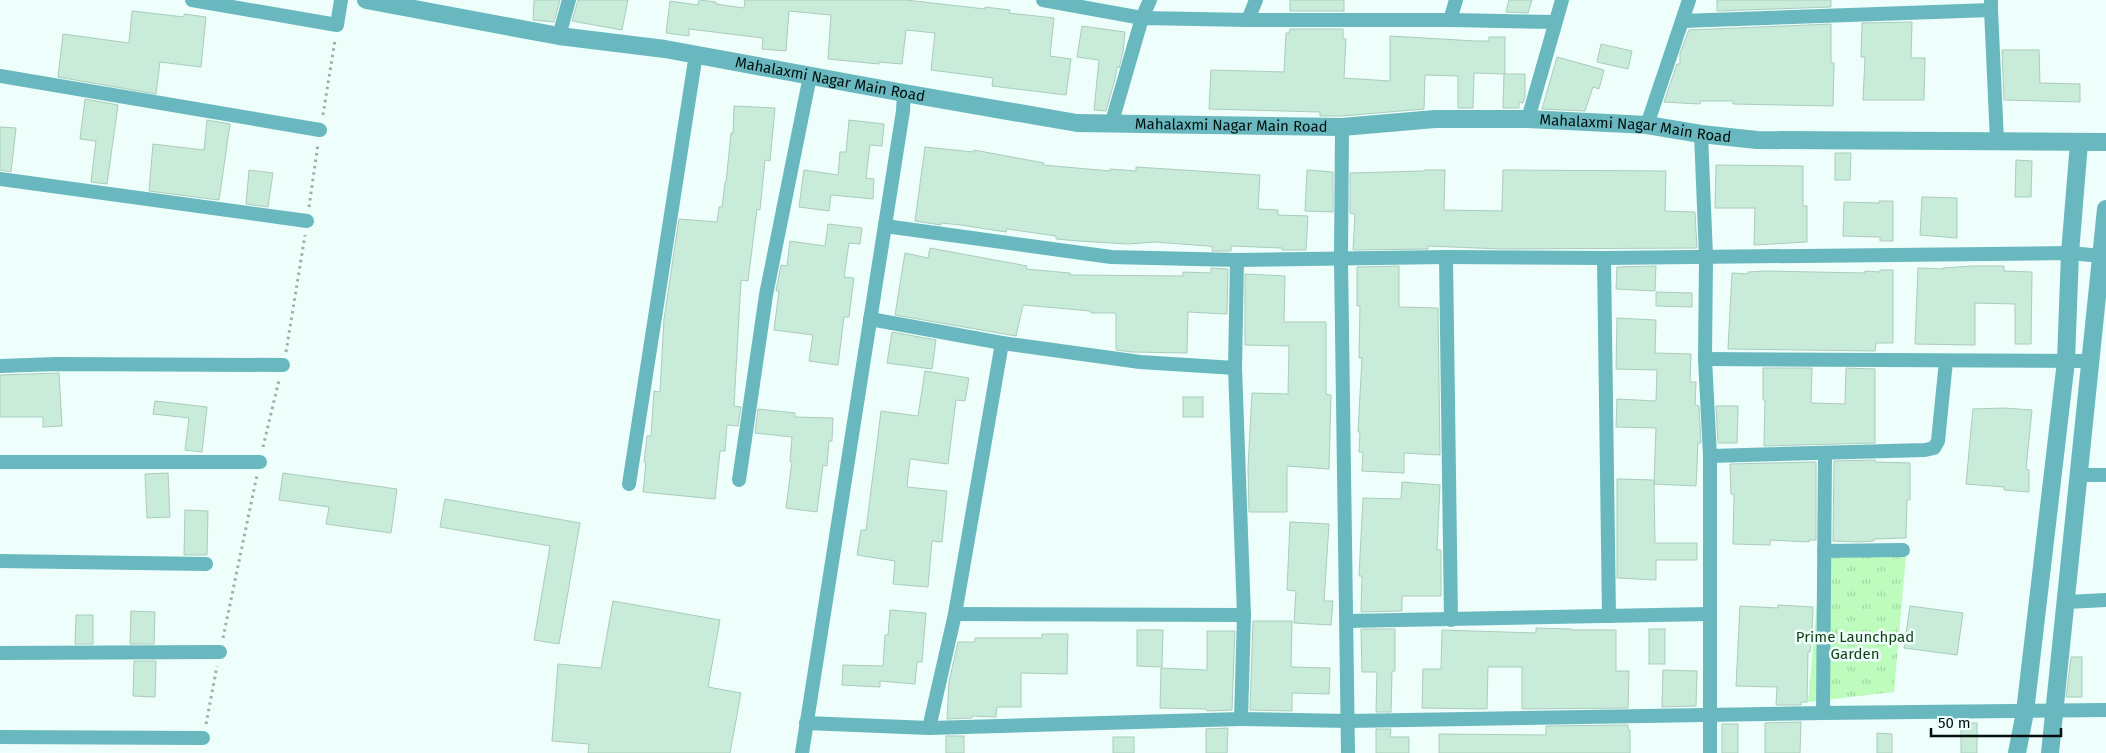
<svg xmlns="http://www.w3.org/2000/svg" width="2106" height="753" font-family="'Fira Sans',sans-serif">
	<style>
		.park { fill: url(#park-tufts) }
		.building { fill: #c9ecda; stroke: #acb }
		.lines { fill: none; stroke-linecap: round; stroke-linejoin: round }
		.path { stroke: #9faeaa; stroke-width: 3; stroke-dasharray: 2.5 4; stroke-linecap: butt }
		.minor { stroke: #6ab8bf; stroke-width: 14 }
		.tertiary { stroke: #6ab8bf; stroke-width: 18 }
		.labels { text-anchor: middle; dominant-baseline: central; stroke-width: 5; stroke-linejoin: round; paint-order: stroke }
		.street-label { font-size: 15px; fill: #020f0d; stroke: #eefefa }
		.park-label { font-size: 15px; fill: #123f14; stroke: #eefefa }
	</style>
	<defs>
		<pattern id="park-tufts" width="24" height="20" patternUnits="userSpaceOnUse" patternTransform="scale(1.25)"><rect width="24" height="20" fill="#bdfcbc"/><path d="M3 7l-1-3M5 7V3M7 7l1-3M15 17l-1-3M17 17v-4M19 17l1-3" fill="none" stroke="#a1d7a0"/></pattern>
	</defs>
	<rect width="100%" height="100%" fill="#eefefa"/>
	<!-- park -->
	<polygon class="park" points="1906,556 1894,692 1808,702 1821,558"/>
	<!-- building -->
	<g class="building">
		<polygon points="534,0 560,0 554,22 533,20"/>
		<polygon points="578,0 628,0 622,30 572,21"/>
		<polygon points="699,0 716,2 716,4 744,8 745,0 906,0 985,9 985,7 1010,10 1009,13 1054,18 1050,56 1071,59 1066,95 992,86 993,78 931,70 935,33 906,30 902,64 879,62 879,64 828,59 831,15 789,11 786,51 762,49 763,38 689,29 689,36 666,33 670,1 698,5"/>
		<rect x="1290" y="0" width="54" height="11"/>
		<polygon points="1509,0 1532,0 1528,13 1506,12"/>
		<polygon points="1717,0 1831,0 1831,7 1717,11"/>
		<polygon points="132,11 184,17 184,14 206,17 201,67 160,62 156,94 58,77 63,34 129,43"/>
		<polygon points="1912,22 1911,58 1925,58 1924,100 1863,100 1865,57 1861,57 1862,23"/>
		<polygon points="1831,24 1831,63 1834,63 1833,106 1733,104 1733,101 1700,101 1700,104 1664,102 1677,64 1680,64 1680,53 1689,30"/>
		<polygon points="1082,26 1125,32 1123,52 1119,68 1117,67 1115,79 1106,111 1094,110 1099,60 1077,57"/>
		<polygon points="1290,29 1343,29 1343,39 1346,39 1344,78 1390,81 1390,36 1476,41 1489,41 1489,37 1505,37 1505,74 1474,73 1473,108 1458,108 1458,76 1425,75 1424,109 1342,116 1320,116 1320,112 1209,109 1211,70 1284,72 1286,33 1289,33"/>
		<polygon points="1601,44 1632,51 1628,69 1597,62"/>
		<polygon points="2002,50 2039,50 2040,83 2080,84 2080,102 2004,100"/>
		<polygon points="1557,57 1604,70 1599,89 1593,87 1585,111 1542,109"/>
		<polygon points="1504,74 1525,74 1525,97 1523,103 1519,102 1519,108 1503,108"/>
		<polygon points="85,99 118,105 107,184 91,182 96,141 80,139"/>
		<polygon points="734,106 775,108 770,161 765,160 760,210 757,209 748,281 741,280 734,406 741,407 738,426 727,425 725,451 720,451 715,499 643,492 646,462 644,462 647,436 651,436 654,391 660,392 664,319 679,219 717,222 719,207 722,207 725,182 726,182 731,133 733,133"/>
		<polygon points="207,120 230,124 219,200 149,191 153,144 204,150"/>
		<polygon points="849,120 884,124 882,146 870,145 866,178 874,179 873,199 831,195 829,211 799,207 804,170 838,175 840,152 846,152"/>
		<polygon points="0,127 16,128 11,172 0,170"/>
		<polygon points="925,147 974,152 974,150 1044,163 1043,165 1110,171 1110,169 1136,171 1136,167 1260,175 1258,209 1278,210 1278,215 1308,216 1306,250 1282,250 1282,248 1231,246 1231,251 1212,251 1213,247 1208,246 1155,242 1128,244 1079,241 1056,239 1056,236 1007,229 1006,232 961,225 941,223 941,225 915,221"/>
		<polygon points="1835,153 1851,153 1850,180 1835,180"/>
		<polygon points="2016,160 2032,161 2031,197 2015,197"/>
		<polygon points="1716,165 1803,166 1803,206 1807,206 1807,242 1754,245 1755,208 1715,208"/>
		<polygon points="249,170 273,173 268,207 246,204"/>
		<polygon points="1307,170 1333,172 1333,212 1305,211"/>
		<polygon points="1424,170 1445,170 1444,210 1502,211 1503,170 1666,171 1665,211 1695,212 1697,248 1502,249 1428,246 1428,249 1353,250 1355,214 1350,213 1350,173 1424,171"/>
		<polygon points="1922,197 1957,198 1957,238 1920,235"/>
		<polygon points="1879,201 1893,201 1893,241 1880,241 1880,237 1843,236 1844,202 1879,203"/>
		<polygon points="828,224 862,228 860,244 849,243 844,277 854,278 849,317 844,317 838,365 809,361 813,335 774,330 779,291 776,291 781,265 787,266 790,241 825,246"/>
		<polygon points="930,248 1027,266 1026,269 1070,273 1070,275 1183,276 1183,272 1211,273 1211,268 1228,269 1227,314 1188,312 1187,353 1132,352 1116,350 1116,314 1115,313 1091,313 1091,311 1023,305 1016,336 895,315 905,253 928,258"/>
		<polygon points="1399,266 1399,307 1438,308 1440,455 1404,453 1404,473 1362,471 1363,452 1359,452 1360,432 1358,432 1362,358 1359,358 1360,306 1357,306 1357,267"/>
		<polygon points="1656,266 1655,291 1616,289 1617,267"/>
		<polygon points="1973,266 2004,266 2004,271 2032,272 2031,344 2015,344 2015,304 1975,303 1975,345 1915,344 1918,268 1943,269 1943,268"/>
		<polygon points="1880,270 1893,270 1893,343 1876,343 1875,351 1728,349 1732,273 1748,274 1748,272 1765,271 1865,273 1865,271 1880,272"/>
		<polygon points="1245,274 1285,276 1284,322 1326,322 1326,394 1331,395 1329,469 1287,466 1287,512 1249,512 1248,468 1252,393 1288,394 1289,346 1245,345"/>
		<polygon points="1656,292 1692,293 1692,307 1656,306"/>
		<polygon points="1617,318 1656,320 1655,353 1691,354 1690,382 1696,382 1695,405 1699,406 1701,443 1698,443 1696,486 1654,484 1656,428 1616,427 1617,399 1656,401 1657,370 1616,369"/>
		<polygon points="892,332 936,340 932,369 887,363"/>
		<polygon points="1763,368 1812,368 1811,403 1845,404 1846,368 1875,369 1875,443 1764,446 1765,400 1763,400"/>
		<polygon points="925,371 969,378 965,401 956,400 948,464 910,459 907,487 947,491 942,542 932,541 928,587 893,584 895,561 857,555 861,530 866,530 881,411 918,416"/>
		<polygon points="59,373 62,426 43,427 43,417 0,417 0,375"/>
		<rect x="1183" y="397" width="20" height="20"/>
		<polygon points="155,401 207,407 202,452 185,450 189,418 153,414"/>
		<polygon points="1716,406 1738,406 1737,443 1718,443"/>
		<polygon points="2004,408 2032,410 2026,469 2029,470 2029,492 2004,490 2004,487 1966,484 1973,409"/>
		<polygon points="758,409 795,413 795,417 833,418 832,441 829,441 827,466 823,465 817,512 786,508 792,462 790,462 792,437 755,433"/>
		<polygon points="1875,460 1875,462 1910,463 1910,500 1907,500 1906,538 1874,539 1874,541 1858,542 1833,541 1834,461"/>
		<polygon points="1816,462 1816,540 1809,540 1809,542 1770,540 1770,545 1733,544 1734,494 1731,494 1730,464"/>
		<polygon points="168,473 170,517 147,518 145,474"/>
		<polygon points="283,473 397,489 391,533 326,524 329,507 279,500"/>
		<polygon points="1617,479 1654,480 1655,543 1697,543 1697,560 1656,560 1656,580 1617,578"/>
		<polygon points="1402,482 1440,485 1437,550 1441,550 1441,596 1402,596 1402,611 1361,612 1362,576 1359,576 1363,498 1401,499"/>
		<polygon points="445,499 580,523 559,644 534,640 550,546 440,527"/>
		<polygon points="185,510 208,511 207,555 184,555"/>
		<polygon points="1290,522 1329,524 1324,601 1333,601 1331,625 1294,623 1296,591 1287,590"/>
		<polygon points="613,601 720,620 708,687 741,693 730,753 588,753 589,744 552,741 558,664 601,668"/>
		<polygon points="1778,605 1813,607 1812,635 1810,652 1808,652 1807,702 1801,702 1801,705 1776,705 1777,687 1736,686 1740,606 1778,608"/>
		<polygon points="1910,606 1963,613 1957,655 1904,648"/>
		<polygon points="890,610 926,613 922,662 917,662 915,684 880,681 880,687 842,685 843,665 883,666 885,635 888,635"/>
		<polygon points="131,611 155,612 154,644 130,644"/>
		<polygon points="76,615 93,615 93,644 75,644"/>
		<polygon points="1253,621 1292,621 1291,667 1330,668 1329,694 1292,693 1292,711 1250,710"/>
		<polygon points="1536,628 1572,629 1572,630 1616,630 1616,671 1629,671 1628,708 1522,709 1522,667 1488,667 1487,709 1422,708 1423,669 1441,669 1442,630 1536,633"/>
		<polygon points="1361,629 1395,629 1395,671 1392,671 1391,712 1376,712 1377,672 1362,672"/>
		<rect x="1649" y="629" width="16" height="35"/>
		<polygon points="1137,630 1163,630 1162,667 1137,666"/>
		<polygon points="1207,631 1235,631 1232,710 1207,711 1206,709 1160,708 1161,668 1207,670"/>
		<polygon points="1042,634 1068,634 1067,674 1021,673 1021,707 997,707 996,717 972,716 972,718 947,719 949,682 958,642 975,642 975,638 1042,638"/>
		<polygon points="2071,657 2082,657 2082,697 2066,697"/>
		<polygon points="134,661 156,661 155,697 133,696"/>
		<polygon points="1663,670 1697,671 1696,706 1662,707"/>
		<polygon points="1801,722 1800,753 1765,753 1765,723"/>
		<rect x="1961" y="723" width="16" height="30"/>
		<rect x="1722" y="724" width="16" height="29"/>
		<polygon points="1628,725 1628,729 1630,730 1630,753 1439,753 1439,734 1546,735 1546,726"/>
		<polygon points="1228,728 1227,753 1206,753 1206,729"/>
		<polygon points="1376,729 1391,729 1390,737 1409,737 1409,753 1376,753"/>
		<polygon points="1877,733 1892,734 1892,753 1877,753"/>
		<rect x="946" y="736" width="18" height="17"/>
		<rect x="1113" y="737" width="21" height="16"/>
	</g>
	<g class="lines">
		<!-- path -->
		<g class="path">
			<polyline points="323,115 335,40"/>
			<polyline points="309,207 318,144"/>
			<polyline points="286,352 305,235"/>
			<polyline points="263,447 279,380"/>
			<polyline points="223,638 257,475"/>
			<polyline points="206,724 217,666"/>
		</g>
		<!-- minor -->
		<g class="minor">
			<polyline points="192,0 337,25 341,0"/>
			<polyline points="1043,0 1142,18 1150,0"/>
			<polyline points="1256,0 1248,20 1450,20 1456,0"/>
			<polyline points="1689,0 1682,21 1991,10 1991,0"/>
			<polyline points="1991,10 1997,141"/>
			<polyline points="1450,20 1555,22"/>
			<polyline points="559,36 569,0"/>
			<polyline points="0,76 320,130"/>
			<polyline points="1528,119 1562,0"/>
			<polyline points="1111,125 1142,18 1248,20"/>
			<polyline points="1647,125 1682,21"/>
			<polyline points="1342,127 1341,260 1348,753"/>
			<polyline points="1701,134 1706,256 1705,359 1710,456 1710,753"/>
			<polyline points="0,179 307,221"/>
			<polyline points="885,226 1111,257 1237,260 1446,257 1604,258 2070,253 2101,256"/>
			<polyline points="1446,257 1451,620"/>
			<polyline points="1604,258 1609,616"/>
			<polyline points="870,319 1002,343 1140,362 1235,368 1244,615 955,614"/>
			<polyline points="1705,359 2090,361"/>
			<polyline points="0,366 56,364 283,365"/>
			<polyline points="1235,368 1237,260"/>
			<polyline points="1710,456 1925,450 1934,448 1938,441 1946,361"/>
			<polyline points="0,462 260,462"/>
			<polyline points="2080,475 2106,475"/>
			<polyline points="739,480 766,295 810,76"/>
			<polyline points="629,484 696,54"/>
			<polyline points="1824,551 1903,550"/>
			<polyline points="0,561 206,564"/>
			<polyline points="2067,602 2106,600"/>
			<polyline points="1347,621 1709,614"/>
			<polyline points="0,653 220,652"/>
			<polyline points="1823,713 2106,710"/>
			<polyline points="1241,719 1348,721 1823,713 1825,453"/>
			<polyline points="806,723 929,728 955,614 1002,343"/>
			<polyline points="929,728 1241,719 1244,615"/>
			<polyline points="0,737 203,738"/>
			<polyline points="802,753 903,111 904,93"/>
		</g>
		<!-- tertiary -->
		<g class="tertiary">
			<path id="s1" d="M366 0 559 36 665 49 904 93 1077 123 1342 127 1435 119H1528L1647 125 1701 134 1757 140 2106 142"/>
			<polyline points="2017,753 2025,712 2066,361 2070,253 2079,143"/>
			<polyline points="2050,753 2106,209"/>
		</g>
	</g>
	<g class="labels">
		<!-- street labels -->
		<g class="street-label">
			<text stroke="none"><textPath href="#s1" startOffset="471">Mahalaxmi Nagar Main Road</textPath></text>
			<text stroke="none"><textPath href="#s1" startOffset="876">Mahalaxmi Nagar Main Road</textPath></text>
			<text stroke="none"><textPath href="#s1" startOffset="1281">Mahalaxmi Nagar Main Road</textPath></text>
		</g>
		<!-- park labels -->
		<g class="park-label">
			<text x="1855" y="637">Prime Launchpad<tspan x="1855" dy="17">Garden</tspan></text>
		</g>
	</g>
	<!-- scale -->
	<path d="M1931 728v8h130v-8" fill="none" stroke="#020f0d" stroke-width="2.5"/>
	<text x="1938" y="728" font-size="15" fill="#020f0d" stroke="#eefefa" stroke-width="4" paint-order="stroke">50 m</text>
</svg>
